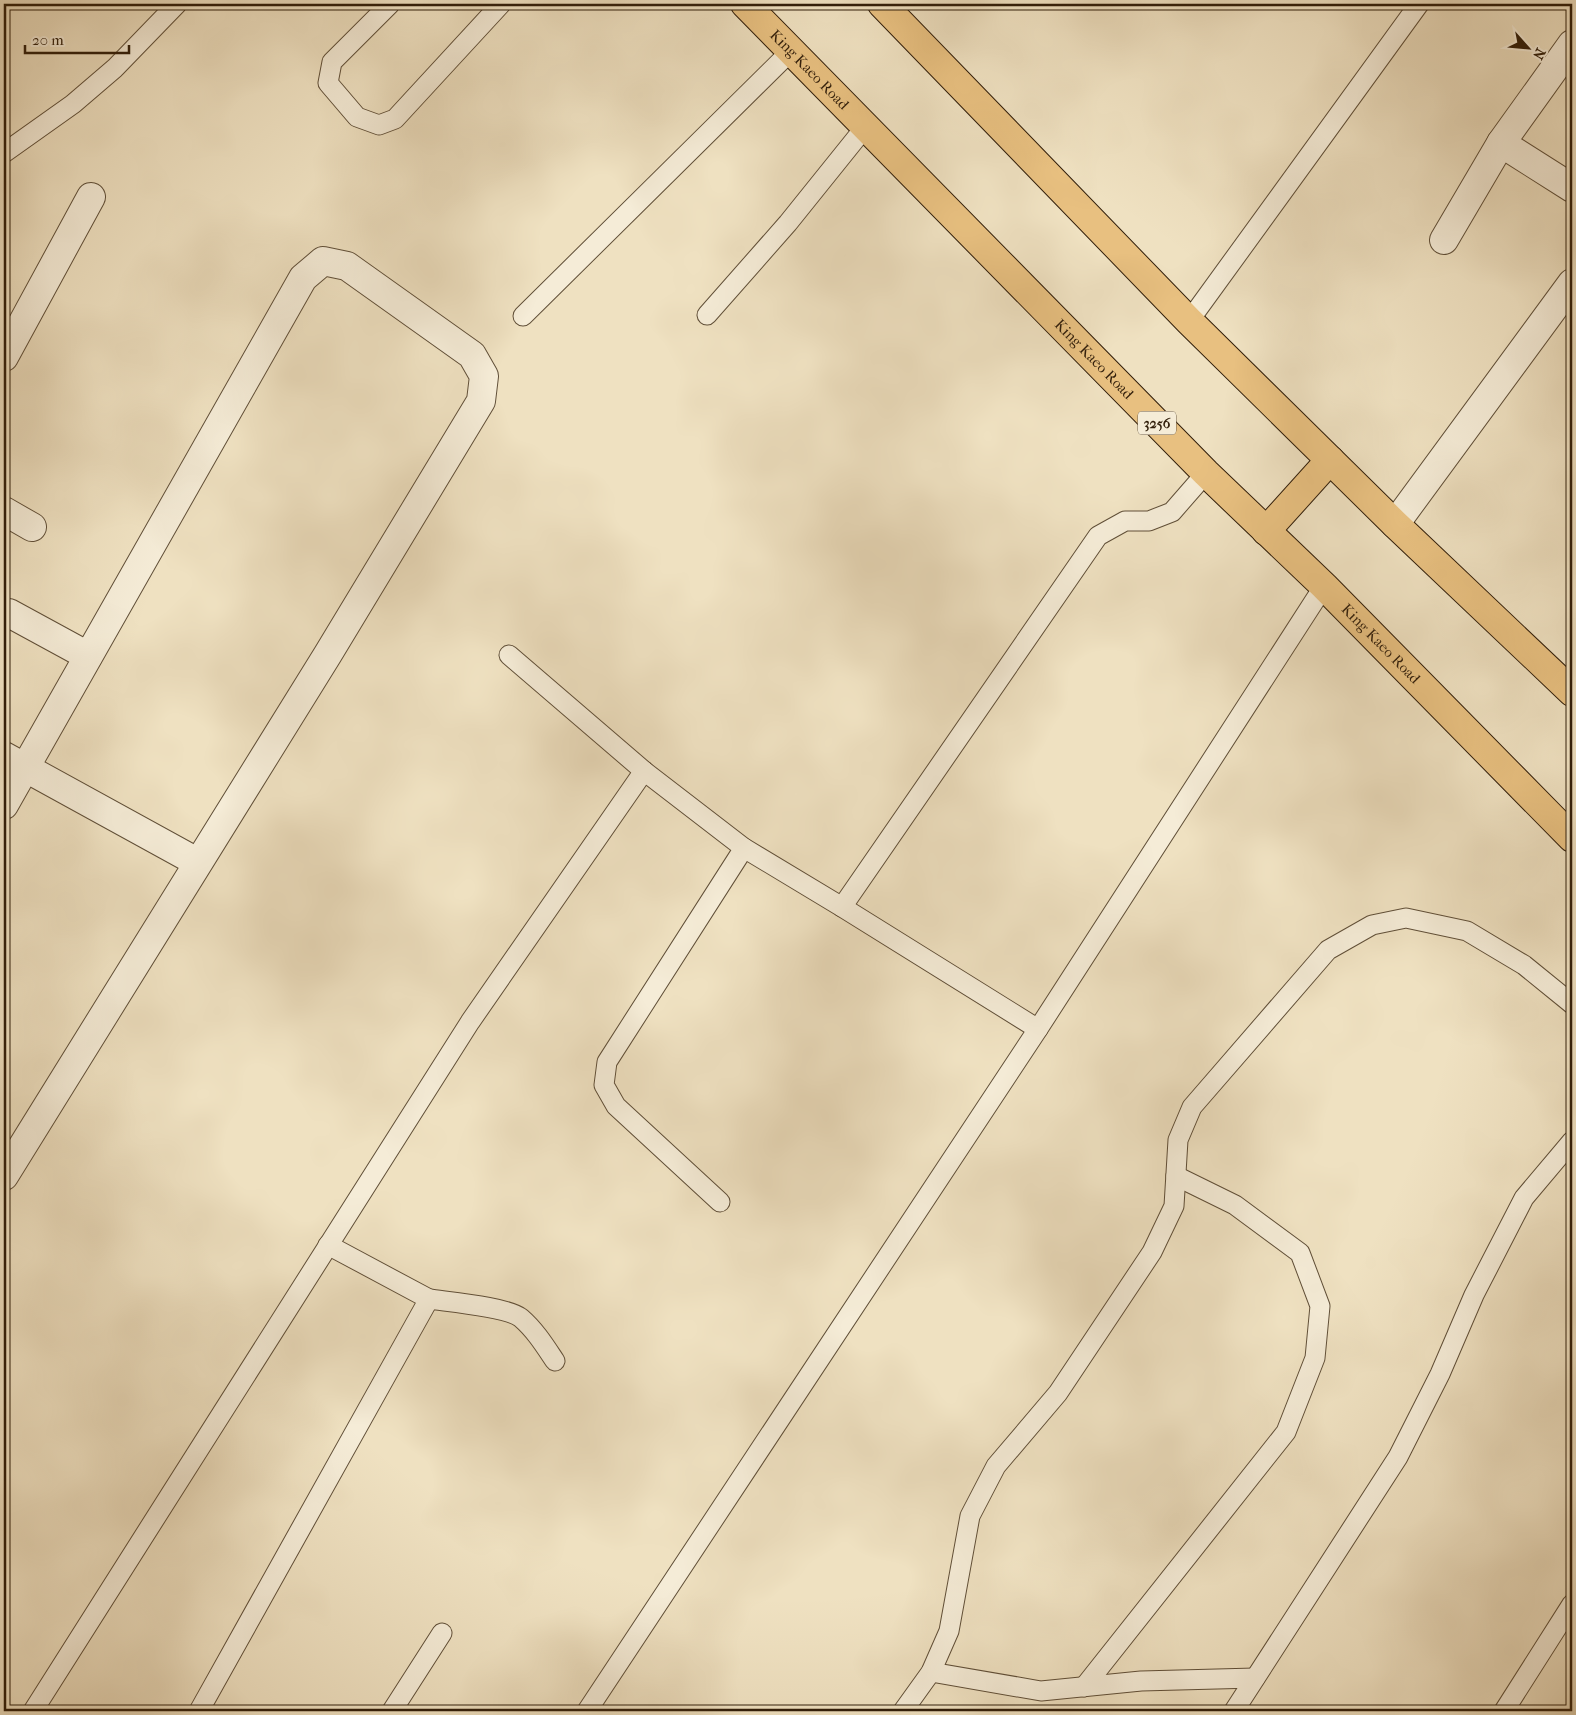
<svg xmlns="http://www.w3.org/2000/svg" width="1576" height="1715" font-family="'IM FELL French Canon',serif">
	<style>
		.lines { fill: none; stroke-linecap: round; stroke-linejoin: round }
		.service-casing { stroke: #604f38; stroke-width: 21 }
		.minor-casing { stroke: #604f38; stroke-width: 30 }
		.primary-casing { stroke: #311e0a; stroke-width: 30 }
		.service { stroke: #f5ecd7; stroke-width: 19 }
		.minor { stroke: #f5ecd7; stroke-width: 28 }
		.primary { stroke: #e8c080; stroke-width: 28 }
		.labels { text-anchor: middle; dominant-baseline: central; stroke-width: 4; stroke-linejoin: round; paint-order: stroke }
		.shield { fill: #f5ecd7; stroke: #6c5c48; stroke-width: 1 }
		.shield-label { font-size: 14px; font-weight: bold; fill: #311e0a }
		.street-label { font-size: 15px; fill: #311e0a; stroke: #f5ecd7 }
	</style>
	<rect width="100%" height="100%" fill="#efe1c1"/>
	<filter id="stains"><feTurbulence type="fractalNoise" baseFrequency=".004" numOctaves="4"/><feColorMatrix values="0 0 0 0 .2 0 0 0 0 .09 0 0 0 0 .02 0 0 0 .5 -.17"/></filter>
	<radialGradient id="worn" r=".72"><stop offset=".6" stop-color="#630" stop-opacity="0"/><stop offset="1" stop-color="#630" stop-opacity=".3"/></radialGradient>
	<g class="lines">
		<!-- service casing -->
		<g class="service-casing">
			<g id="service">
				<polyline points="390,4 332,62 328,83 357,117 379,125 395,119 501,4"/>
				<polyline points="4,153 73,104 115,68 177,4"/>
				<polyline points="707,315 788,223 866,126"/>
				<polyline points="523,316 792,50"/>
				<polyline points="1189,321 1419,4"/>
				<polyline points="509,655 644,771 744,848 842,907 1038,1029"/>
				<polyline points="842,907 1098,536 1125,521 1149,521 1172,512 1206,473"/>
				<polyline points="720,1202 616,1106 604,1085 607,1062 744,848"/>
				<path d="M429 1299C449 1302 508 1307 521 1318 535 1330 545 1346 555 1361"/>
				<polyline points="931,1672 1041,1691 1141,1681 1255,1678"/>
				<polyline points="1084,1687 1286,1432 1315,1358 1320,1306 1300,1253 1235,1205 1176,1176"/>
				<polyline points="33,1711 470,1022 644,771"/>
				<polyline points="199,1711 429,1299 328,1245"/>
				<polyline points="392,1711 442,1633"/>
				<polyline points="587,1711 1038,1029 1324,586"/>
				<polyline points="903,1711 931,1672 949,1631 970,1516 996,1466 1058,1393 1152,1252 1174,1206 1178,1140 1192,1107 1328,950 1372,925 1406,918 1467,931 1524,965 1572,1004"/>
				<polyline points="1234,1711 1398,1457 1440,1374 1474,1295 1524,1198 1572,1141"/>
				<polyline points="1504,1711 1572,1604"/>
			</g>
		</g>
		<!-- minor casing -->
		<g class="minor-casing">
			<g id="minor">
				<polyline points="1501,143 1572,188"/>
				<polyline points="1444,240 1501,143 1572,44"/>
				<polyline points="4,357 91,197"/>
				<polyline points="4,511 32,527"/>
				<polyline points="1395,524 1572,283"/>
				<polyline points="9,613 88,656"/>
				<polyline points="4,756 197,862"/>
				<polyline points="4,805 303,278 323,261 347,266 472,355 484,376 481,401 328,654 4,1176"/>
			</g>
		</g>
		<!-- primary casing -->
		<g class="primary-casing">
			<g id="primary">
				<path id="s1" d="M745 4 1206 473 1324 586 1572 838"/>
				<polyline points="882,4 1189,321 1395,524 1572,692"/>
				<polyline points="1266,531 1330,460"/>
			</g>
		</g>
		<!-- service -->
		<use href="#service" class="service"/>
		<!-- minor -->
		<use href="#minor" class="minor"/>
		<!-- primary -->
		<use href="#primary" class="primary"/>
	</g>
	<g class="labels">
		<!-- shield labels -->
		<rect class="shield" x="1138" y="411.5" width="38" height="23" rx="4"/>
		<g class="shield-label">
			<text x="1157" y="423">3256</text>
		</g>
		<!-- street labels -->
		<g class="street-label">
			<text stroke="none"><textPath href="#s1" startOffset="92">King Kaeo Road</textPath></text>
			<text stroke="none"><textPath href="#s1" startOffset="498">King Kaeo Road</textPath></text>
			<text stroke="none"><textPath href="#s1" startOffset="902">King Kaeo Road</textPath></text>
		</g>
	</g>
	<!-- margin -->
	<rect width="1576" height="1715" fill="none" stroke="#efe1c1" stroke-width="20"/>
	<rect x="5" y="5" width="1566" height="1705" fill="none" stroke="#311e0a" stroke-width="2.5"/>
	<rect x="10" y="10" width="1556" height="1695" fill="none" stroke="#311e0a"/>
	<!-- north arrow -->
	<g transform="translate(1528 48) rotate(117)" stroke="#f5ecd7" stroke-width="4" paint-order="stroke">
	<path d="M0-4L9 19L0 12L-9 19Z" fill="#311e0a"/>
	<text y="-8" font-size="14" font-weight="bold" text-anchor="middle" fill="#311e0a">N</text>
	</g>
	<!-- scale -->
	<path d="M25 45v8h104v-8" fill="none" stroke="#311e0a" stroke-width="2.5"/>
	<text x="32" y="45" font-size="15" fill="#311e0a" stroke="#f5ecd7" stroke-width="4" paint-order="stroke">20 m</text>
	<rect width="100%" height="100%" filter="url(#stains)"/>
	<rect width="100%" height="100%" fill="url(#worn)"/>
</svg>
